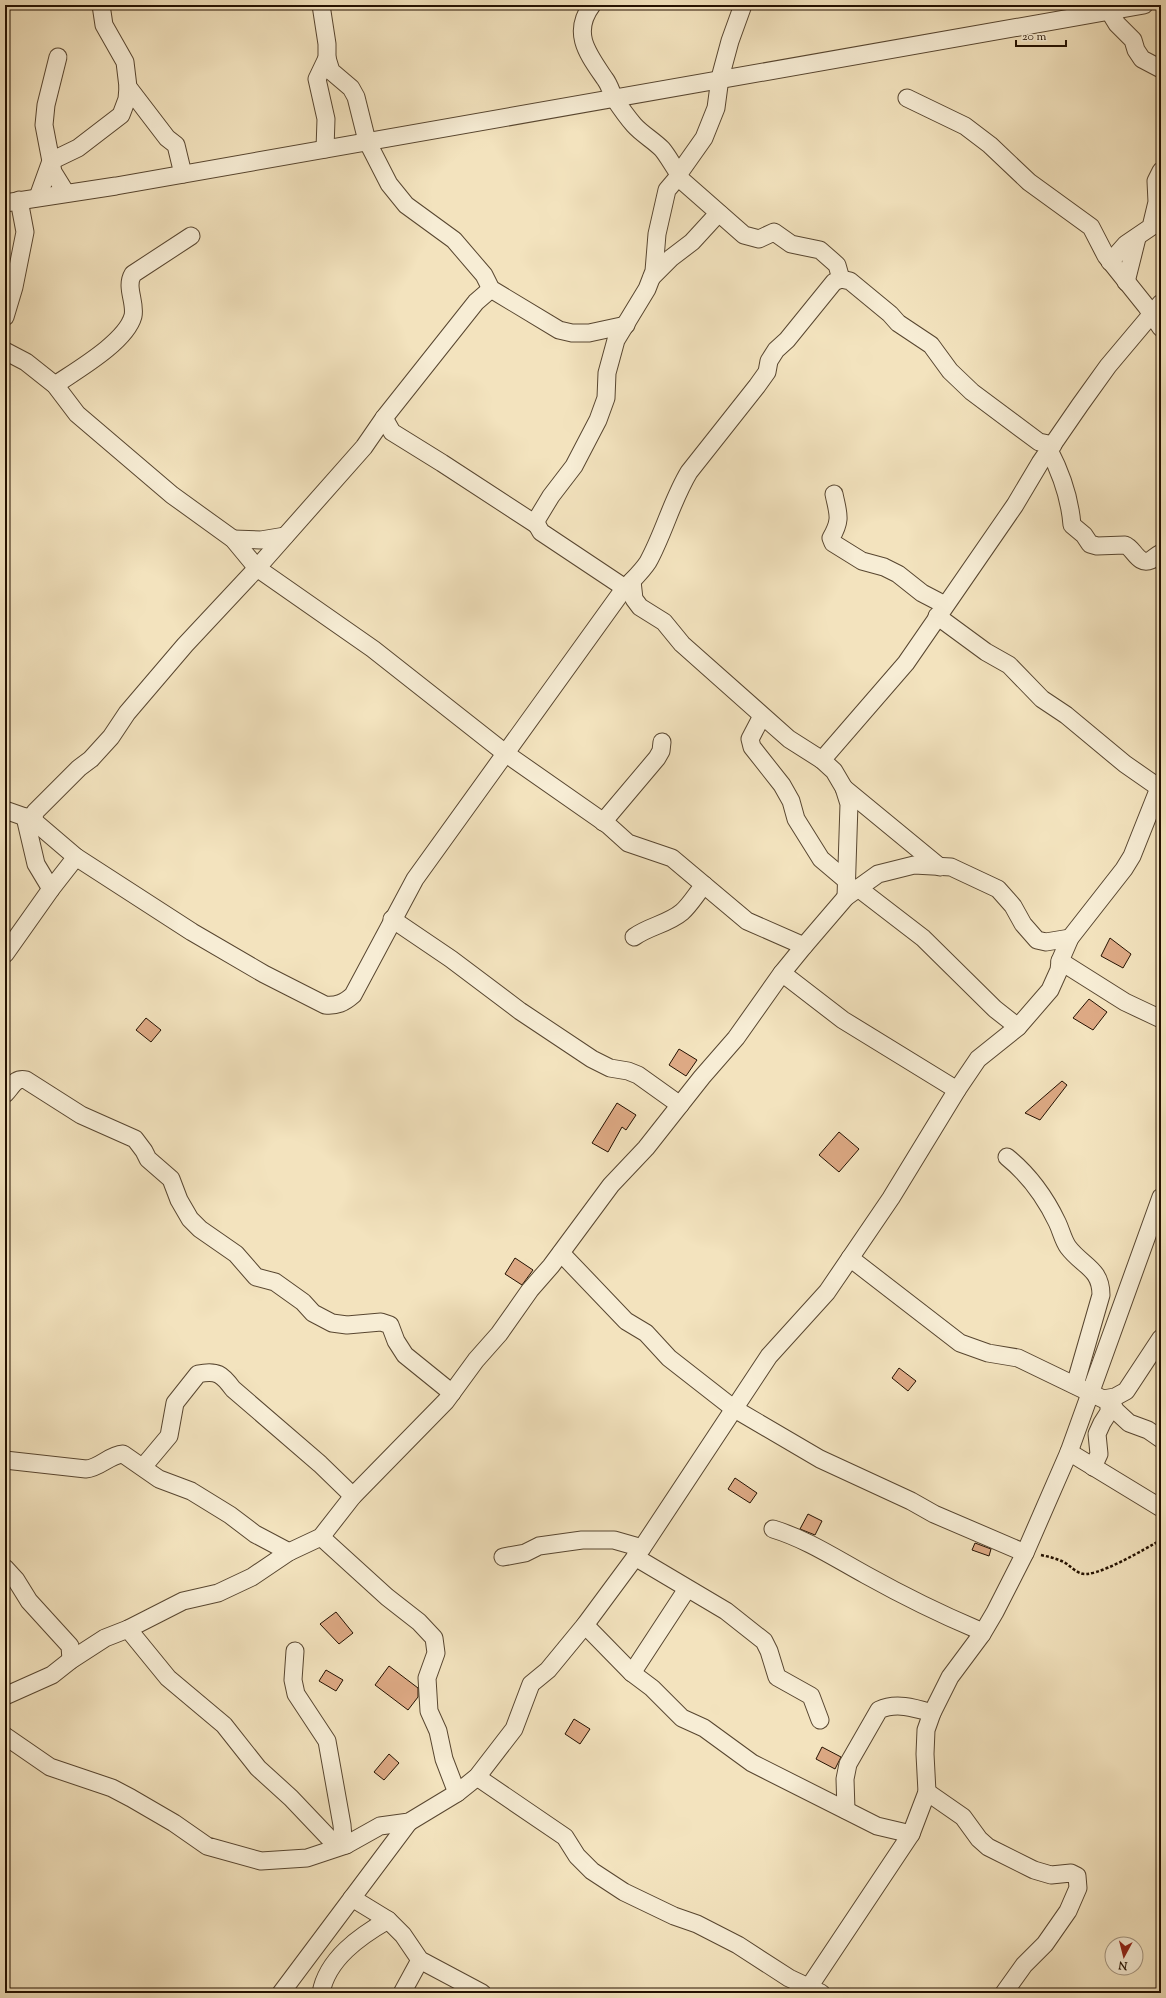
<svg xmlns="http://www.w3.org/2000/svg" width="1166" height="1998" font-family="'Sorts Mill Goudy',serif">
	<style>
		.building { fill: #dda984; stroke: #241101 }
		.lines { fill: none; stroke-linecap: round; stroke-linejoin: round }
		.minor-casing { stroke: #584630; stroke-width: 19 }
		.path { stroke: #241101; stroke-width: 2.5; stroke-dasharray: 3 2; stroke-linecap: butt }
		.minor { stroke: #f7edd5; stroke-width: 17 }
	</style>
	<rect width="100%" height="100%" fill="#f3e3be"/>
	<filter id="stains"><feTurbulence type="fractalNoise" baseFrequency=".005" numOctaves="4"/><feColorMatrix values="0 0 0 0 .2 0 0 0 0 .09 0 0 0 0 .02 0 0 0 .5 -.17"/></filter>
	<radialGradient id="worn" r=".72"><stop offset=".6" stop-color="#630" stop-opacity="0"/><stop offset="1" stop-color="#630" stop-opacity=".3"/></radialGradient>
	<!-- building -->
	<g class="building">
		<polygon points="1110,938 1131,954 1123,968 1101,956"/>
		<polygon points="1089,999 1107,1012 1093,1030 1073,1018"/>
		<polygon points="146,1018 161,1030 151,1042 136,1030"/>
		<polygon points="679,1049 697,1060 686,1076 669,1065"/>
		<polygon points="1062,1081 1067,1085 1040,1120 1025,1113"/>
		<polygon points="617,1103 636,1115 626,1130 622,1127 608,1152 592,1143"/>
		<polygon points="839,1132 859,1149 839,1172 819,1155"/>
		<polygon points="515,1258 533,1270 522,1285 505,1274"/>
		<polygon points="899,1368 916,1381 908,1391 892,1378"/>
		<polygon points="735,1478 757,1493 750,1503 728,1489"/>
		<polygon points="808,1514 822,1521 815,1535 800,1529"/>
		<polygon points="975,1543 991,1549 989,1556 972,1550"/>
		<polygon points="336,1612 353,1633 339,1644 320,1624"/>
		<polygon points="389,1666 418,1688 418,1697 408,1710 375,1685"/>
		<polygon points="326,1670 343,1680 336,1691 319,1681"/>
		<polygon points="574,1719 590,1729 580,1744 565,1734"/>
		<polygon points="822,1747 841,1757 835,1769 816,1759"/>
		<polygon points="389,1754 399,1763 384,1780 374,1772"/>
	</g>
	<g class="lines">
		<!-- minor casing -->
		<g class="minor-casing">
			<g id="minor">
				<polyline points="101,5 104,25 125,62 128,87 167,138 176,145 183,174"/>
				<polyline points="321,5 327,44 327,58 317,79 326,119 325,149"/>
				<path d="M592 5C571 33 588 54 605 79 609 84 611 91 614 98 620 107 627 117 634 125 642 134 653 140 662 149 668 156 673 166 679 174"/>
				<polyline points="1109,11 1117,24 1133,40 1136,50 1142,59 1161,69"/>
				<polyline points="58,57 46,105 44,125 53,172 66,193"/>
				<polyline points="327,58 331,71 351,88 356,97 367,141 389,184 406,205 454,240 484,275 491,289 559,330 572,333 589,333 626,325"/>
				<polyline points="907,98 965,126 990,145 1029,182 1091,227 1106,256 1146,306 1161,328"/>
				<polyline points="678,177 744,235 759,239 774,232 791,244 820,250 837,265 841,279"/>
				<polyline points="38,197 51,161 78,148 121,115 127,99 128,87"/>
				<polyline points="5,203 116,186 1144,5"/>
				<polyline points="1110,262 1126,244 1151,227 1157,202 1156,181 1161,171"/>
				<polyline points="652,277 671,258 692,242 714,218 720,214"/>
				<polyline points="1126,282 1137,238"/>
				<path d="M491 289 476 302 384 418 364 447 257 568 185 645 127 713 111 737 91 759 79 768 35 812 34 817 35 822 76 857 192 932 264 974 325 1005C337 1006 344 1003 353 995L415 879 621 593C629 583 641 573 648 562 664 533 672 500 689 472L757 386 767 372 769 361 776 350 787 340 834 282 841 279 850 281 890 314 898 323 931 345 950 371 972 392 1039 442 1053 445"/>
				<polyline points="5,317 14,287 25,232 19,200"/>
				<polyline points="5,351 26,362 55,385 77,414 172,495 233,539 257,568 373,649 505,753 608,825 628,843 672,858 747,921 804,946"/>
				<path d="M55 385C77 370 126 342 133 316 136 302 125 287 133 274L191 236"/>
				<polyline points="384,418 392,432 442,463 537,525"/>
				<path d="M1049 450C1061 473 1070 500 1072 525L1084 535 1090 544 1097 546 1125 545C1134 548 1138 566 1151 560 1154 558 1157 555 1161 553"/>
				<path d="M834 494C838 514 842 519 831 538L833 543 862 561 884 567 898 574 922 593 945 605"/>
				<polyline points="233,539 261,540 285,536"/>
				<polyline points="632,581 634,599 640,607 664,622 682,644 789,739 822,760 834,771 844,788 849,804 846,897"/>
				<polyline points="625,588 541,532 537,525 537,519 551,496 574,466 598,420 606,398 607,373 616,340 647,289 654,271 657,234 667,190 678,177 680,172 704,138 716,108 720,78 730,41 743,5"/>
				<polyline points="937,616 986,652 1009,665 1042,699 1066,715 1125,764 1158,787"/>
				<polyline points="762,716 750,739 752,747 782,785 791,801 796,819 821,859 847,881"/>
				<polyline points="822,760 906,663 1015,505 1040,463 1080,405 1108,366 1161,303"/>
				<polyline points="844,788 940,867"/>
				<polyline points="5,810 25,817 34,817"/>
				<polyline points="25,817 36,864 51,889"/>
				<polyline points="603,822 657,758 661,751 662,742"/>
				<polyline points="858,888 923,938 995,1009 1018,1027"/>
				<polyline points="392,919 451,959 520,1011 592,1059 610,1068 628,1071 638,1075 680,1105"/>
				<path d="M634 937C649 926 668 924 682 912 690 905 697 893 704 885"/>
				<polyline points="5,954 51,889 76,857"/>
				<polyline points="1060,961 1125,1002 1161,1019"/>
				<polyline points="782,973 843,1020 957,1090"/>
				<path d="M5 1094C12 1087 15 1077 26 1080L81 1115 135 1139 144 1151 148 1159 171 1179 179 1200 190 1219 200 1229 236 1254 256 1277 275 1282 303 1302 313 1313 332 1323 347 1325 381 1322 390 1325 396 1341 405 1355 452 1393"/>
				<path d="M1007 1157C1028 1174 1045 1197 1057 1222 1061 1230 1063 1240 1068 1247 1082 1266 1101 1268 1101 1295L1075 1385"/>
				<polyline points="561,1253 626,1321 646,1333 669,1358 733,1408 820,1459 911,1501 934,1514 1025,1553"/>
				<polyline points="850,1258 960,1343 988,1353 1018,1358 1103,1399 1115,1397 1126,1391 1161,1338"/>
				<polyline points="1109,1399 1116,1411 1129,1423 1148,1430 1161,1439"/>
				<polyline points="1069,1452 1161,1508"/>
				<path d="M5 1460 86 1469C100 1468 109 1455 123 1454L159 1479 191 1491 230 1515 255 1534 289 1552"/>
				<path d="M143 1467 169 1436 175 1403 198 1374C217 1370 222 1374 233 1389L320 1464 353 1496"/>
				<polyline points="1093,1467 1099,1454 1097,1434 1102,1423 1109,1412 1109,1399"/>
				<path d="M773 1529C806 1539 835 1558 866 1575 902 1595 938 1613 976 1629L982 1634"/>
				<polyline points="321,1537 387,1597 419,1622 434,1638 436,1653 427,1678 429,1711 438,1731 444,1759 457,1793"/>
				<polyline points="503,1557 525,1553 539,1546 582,1540 614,1540 642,1548"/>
				<polyline points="635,1557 726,1611 764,1641 769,1651 777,1677 811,1696 820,1720"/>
				<polyline points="5,1568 16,1580 29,1601 70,1646 71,1660"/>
				<polyline points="585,1625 632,1673 652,1688 682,1718 704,1728 752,1763 877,1826 911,1834"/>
				<polyline points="128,1629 168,1678 224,1725 258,1768 291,1798 330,1839 337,1843 343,1838"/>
				<polyline points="295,1651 293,1680 296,1694 327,1741 342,1825 343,1838 346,1845"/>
				<polyline points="632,1673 687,1589"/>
				<polyline points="5,1696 52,1675 71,1660 105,1638 128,1629 183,1601 218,1593 252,1577 289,1552 321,1537 353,1496 446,1401 476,1360 499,1334 530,1290 551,1266 611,1185 646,1148 702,1077 736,1038 782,973 804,946 846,897 878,874 914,865 951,867 998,889 1013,906 1023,924 1037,940 1046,942 1070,938"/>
				<polyline points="5,1736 50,1767 112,1788 131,1798 174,1823 207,1846 261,1861 307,1858 346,1845 380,1826 409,1822 457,1793 477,1777 514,1729 531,1684 548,1670 585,1625 642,1548 769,1356 827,1292 891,1198 957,1090 978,1059 1018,1027 1050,990 1059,970 1060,961 1070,938 1124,869 1132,856 1161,783"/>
				<polyline points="477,1777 565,1837 577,1856 592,1871 624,1892 674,1916 697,1924 738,1945 789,1978 821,1993"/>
				<polyline points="927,1792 963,1817 979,1839 988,1847 1034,1870 1051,1875 1071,1873 1077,1876 1078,1888 1068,1911 1045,1944 1024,1965 1004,1993"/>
				<path d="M846 1810 845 1779 848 1764 879 1710C896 1702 915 1708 932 1713"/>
				<polyline points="352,1898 388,1920 403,1935 420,1960 482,1993"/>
				<polyline points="281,1993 409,1822"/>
				<path d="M321 1993C327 1959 360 1936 388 1920"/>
				<polyline points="402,1993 420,1960"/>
				<polyline points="809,1993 809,1987 911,1834 927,1792 925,1754 926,1730 932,1713 950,1677 982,1634 995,1612 1025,1553 1069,1452 1161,1197"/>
			</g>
		</g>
		<!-- path -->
		<path class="path" d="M1041 1555C1050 1557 1059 1559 1067 1564 1071 1567 1075 1571 1080 1573 1094 1580 1146 1548 1161 1540"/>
		<!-- minor -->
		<use href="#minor" class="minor"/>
	</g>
	<!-- margin -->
	<rect width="1166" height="1998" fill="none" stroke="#f3e3be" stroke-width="20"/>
	<rect x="6" y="6" width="1154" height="1986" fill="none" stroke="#241101" stroke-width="2"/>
	<rect x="10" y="10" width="1146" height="1978" fill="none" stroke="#241101"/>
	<!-- north arrow -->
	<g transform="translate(1124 1956) rotate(187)"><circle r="19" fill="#f7edd5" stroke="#a39580"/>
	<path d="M0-3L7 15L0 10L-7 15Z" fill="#8f2418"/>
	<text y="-6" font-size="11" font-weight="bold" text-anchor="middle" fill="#241101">N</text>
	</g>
	<!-- scale -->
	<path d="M1016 40v6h50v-6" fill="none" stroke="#241101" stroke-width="2"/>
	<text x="1022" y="40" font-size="12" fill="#241101" stroke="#f7edd5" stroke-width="3" paint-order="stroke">20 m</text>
	<rect width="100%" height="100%" filter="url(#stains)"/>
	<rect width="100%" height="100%" fill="url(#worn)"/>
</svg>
